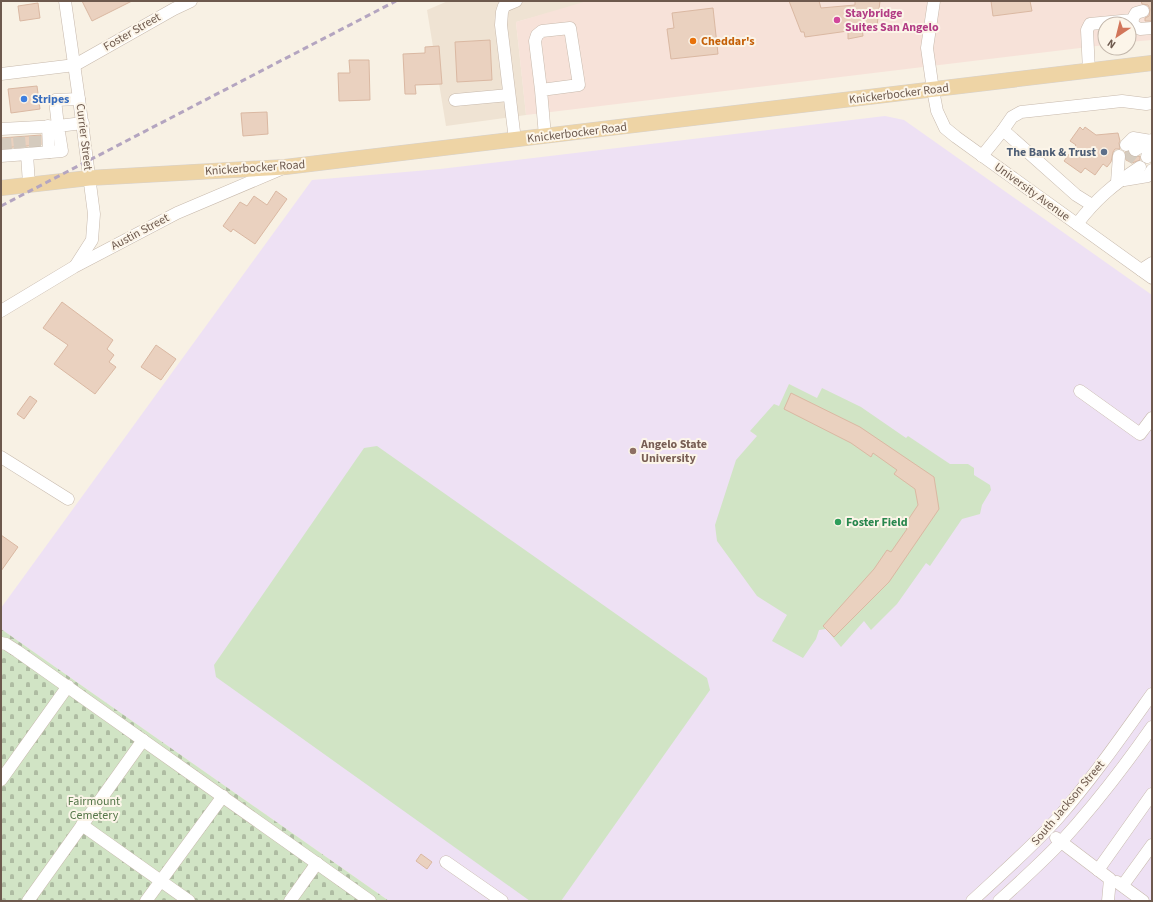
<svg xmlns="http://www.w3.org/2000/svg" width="1153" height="902" font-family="'Source Sans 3',sans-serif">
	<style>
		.residential { fill: #efe3d3 }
		.commercial { fill: #f7e2d9 }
		.education { fill: #eee1f4 }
		.cemetery { fill: url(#cemetery-stones) }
		.garden { fill: #d1e4c5 }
		.building { fill: #ead1bf; stroke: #dab8a2 }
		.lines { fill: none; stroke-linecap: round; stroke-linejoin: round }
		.minor-tunnel { stroke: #d5cbbe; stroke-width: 12; stroke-dasharray: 12 6; stroke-linecap: butt }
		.minor-casing { stroke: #c7b9ac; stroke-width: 13 }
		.major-casing { stroke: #d6d1cd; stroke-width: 16 }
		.minor { stroke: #fff; stroke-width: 12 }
		.major { stroke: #eed4a5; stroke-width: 15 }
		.rail { stroke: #b4a5c0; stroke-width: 3; stroke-dasharray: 6 4; stroke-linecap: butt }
		.hotel-dot { fill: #d1479c; stroke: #fcf5e9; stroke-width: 1.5 }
		.food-dot { fill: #e8710a; stroke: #fcf5e9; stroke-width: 1.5 }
		.shop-dot { fill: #3f7fe0; stroke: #fcf5e9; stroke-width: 1.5 }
		.service-dot { fill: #5c6f8a; stroke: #fcf5e9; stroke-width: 1.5 }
		.education-dot { fill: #8d6e63; stroke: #fcf5e9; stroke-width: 1.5 }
		.leisure-dot { fill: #2e9e5b; stroke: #fcf5e9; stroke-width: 1.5 }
		.labels { text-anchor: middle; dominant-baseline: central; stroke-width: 4; stroke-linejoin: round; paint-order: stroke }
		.hotel-label { font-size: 12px; font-weight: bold; fill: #b23c85; stroke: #fcf5e9; text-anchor: start }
		.street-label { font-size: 12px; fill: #6d594d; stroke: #fcf5e9 }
		.food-label { font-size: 12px; font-weight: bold; fill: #c56008; stroke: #fcf5e9; text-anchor: start }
		.shop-label { font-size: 12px; font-weight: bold; fill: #366cbe; stroke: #fcf5e9; text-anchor: start }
		.service-label { font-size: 12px; font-weight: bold; fill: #4e5e75; stroke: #fcf5e9; text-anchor: end }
		.education-label { font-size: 12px; font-weight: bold; fill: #785e54; stroke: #fcf5e9; text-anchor: start }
		.leisure-label { font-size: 12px; font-weight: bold; fill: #27864d; stroke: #fcf5e9; text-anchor: start }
		.park-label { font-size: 12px; fill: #56774a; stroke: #fcf5e9 }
	</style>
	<defs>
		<pattern id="cemetery-stones" width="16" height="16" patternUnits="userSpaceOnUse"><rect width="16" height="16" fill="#d1e4c5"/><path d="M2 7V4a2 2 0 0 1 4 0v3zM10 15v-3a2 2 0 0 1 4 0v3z" fill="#aebca2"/></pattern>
	</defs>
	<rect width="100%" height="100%" fill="#f8f1e4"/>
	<!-- residential -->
	<polygon class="residential" points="448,1 593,1 516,22 526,115 446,126 427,10"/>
	<!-- commercial -->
	<polygon class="commercial" points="587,1 1152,1 1152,40 1129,42 1129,24 1105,24 1105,45 526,115 516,22"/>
	<!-- education -->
	<polygon class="education" points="885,116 904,120 1152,295 1152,901 389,901 1,629 1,608 312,180 440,169"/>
	<!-- cemetery -->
	<polygon class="cemetery" points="1,629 389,901 1,901"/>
	<!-- garden -->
	<g class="garden">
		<polygon points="789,384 817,398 822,388 861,407 906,438 908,436 950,464 968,464 974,468 974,475 990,485 991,490 982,505 980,514 962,519 930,566 926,563 897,604 871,630 864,621 841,647 826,629 819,630 816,639 803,658 772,641 787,615 757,596 717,541 715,525 736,460 757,436 750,431 774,404 779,406"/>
		<polygon points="377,446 707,678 710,690 561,901 530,901 216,677 214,665 364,448"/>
	</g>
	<!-- building -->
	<g class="building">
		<polygon points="82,1 132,1 92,21"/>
		<polygon points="789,1 819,1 821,8 855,5 855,1 880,1 877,26 862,28 863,36 848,39 848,31 805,37 804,32 801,32"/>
		<polygon points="991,1 1030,1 1032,11 993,16"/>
		<polygon points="1141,1 1152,1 1152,21 1145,21 1145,18 1149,16 1150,9 1148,5 1142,4"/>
		<polygon points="38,3 40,18 20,21 18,6"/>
		<polygon points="713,8 718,54 671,59 667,29 674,28 672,13"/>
		<polygon points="490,40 492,80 457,82 455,42"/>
		<polygon points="439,46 442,84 415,85 416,94 405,94 403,54 425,53 425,47"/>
		<polygon points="349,60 369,60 370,100 339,101 338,73 350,73"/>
		<polygon points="37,86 40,109 11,113 8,89"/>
		<polygon points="267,112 268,134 243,136 241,113"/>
		<polygon points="1080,127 1083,130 1085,127 1096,135 1118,133 1120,141 1119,143 1120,149 1115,149 1113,152 1111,162 1107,167 1103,164 1095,175 1085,168 1081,173 1064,161 1076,145 1070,141"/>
		<polygon points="41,135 41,145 1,148 1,138"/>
		<polygon points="1125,152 1128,152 1131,156 1135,157 1140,156 1140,160 1132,163 1126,160"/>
		<polygon points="276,191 287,199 255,244 233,229 231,232 223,226 240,202 247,206 254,196 267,205"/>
		<polygon points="62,302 113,340 107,349 114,355 109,362 116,367 95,394 54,364 68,345 43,328"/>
		<polygon points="156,345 176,359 161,380 141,367"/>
		<polygon points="791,393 860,427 934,477 939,509 889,582 834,637 823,626 874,569 887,550 891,552 907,529 904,526 918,505 915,489 894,474 897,470 873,453 871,457 851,443 784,409"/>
		<polygon points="30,396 37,401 24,419 17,414"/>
		<polygon points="1,535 18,547 1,571"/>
		<polygon points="421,854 432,862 427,869 416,861"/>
	</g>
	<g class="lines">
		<!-- minor-tunnel -->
		<g class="minor-tunnel">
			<polyline points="35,136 35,147"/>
			<polyline points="19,137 20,148"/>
			<polyline points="5,138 6,150"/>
			<polyline points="1127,160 1135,150"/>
		</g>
		<!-- minor casing -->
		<g class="minor-casing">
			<g id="minor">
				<polyline points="65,1 79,99 94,214 92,240 76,265"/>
				<polyline points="934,1 927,48 933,90 937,111 945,128 956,137 1152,278"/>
				<polyline points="1132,20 1134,26 1140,29 1152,28"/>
				<polyline points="1089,71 1087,30 1090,24 1132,20 1136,13 1143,11"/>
				<polyline points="1,74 75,65 174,9 191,1"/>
				<polyline points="541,90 535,41 537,35 542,31 570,28 579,85 541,90 545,136"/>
				<polyline points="455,100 509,95"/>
				<polyline points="48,126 49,152"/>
				<polyline points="1,129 58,126 55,100 79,99"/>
				<polyline points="1003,130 1012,117 1021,112 1122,101 1146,104 1152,103"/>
				<polyline points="515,140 501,25 502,12 504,6 516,1"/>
				<polyline points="1126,145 1133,138 1151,141"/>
				<polyline points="1135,150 1152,140"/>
				<polyline points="27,154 62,151 58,126 83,123"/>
				<polyline points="1,156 27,154 29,184"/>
				<polyline points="982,156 1003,130 1076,195 1092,205"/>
				<polyline points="1147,157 1151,141"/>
				<polyline points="1124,180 1148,176 1152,170"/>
				<polyline points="1117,182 1119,156"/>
				<path d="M1077 224C1096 199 1114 184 1140 167"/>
				<polyline points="1141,270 1152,263"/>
				<polyline points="1,311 74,267 177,213 281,169"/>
				<polyline points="1080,391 1140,434 1152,418"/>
				<polyline points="1,457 68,499"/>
				<polyline points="1,643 6,644 17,651 370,901"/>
				<polyline points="1,780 68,686"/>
				<polyline points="82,825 189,901"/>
				<polyline points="1056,838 1110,879 1108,901"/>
				<polyline points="446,862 502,901"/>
				<polyline points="1098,870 1152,794"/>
				<polyline points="1117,882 1143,901"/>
				<polyline points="1123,885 1152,845"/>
				<polyline points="28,901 143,740"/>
				<polyline points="146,901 223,796"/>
				<polyline points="290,901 317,863"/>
				<path d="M972 901C1001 874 1031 848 1058 818 1092 779 1122 736 1152 694"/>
				<path d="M999 901C1020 882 1041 863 1061 842 1094 806 1124 767 1152 727"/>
			</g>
		</g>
		<!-- major casing -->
		<g class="major-casing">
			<polyline id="major" points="1,188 89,178 285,167 1152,63"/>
		</g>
		<!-- minor -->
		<use href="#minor" class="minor"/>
		<!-- major -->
		<use href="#major" class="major"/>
		<!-- rail -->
		<polyline class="rail" points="1,206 396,1"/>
	</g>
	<!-- markers -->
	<circle class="hotel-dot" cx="837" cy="20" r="4"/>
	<circle class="food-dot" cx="693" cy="41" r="4"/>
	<circle class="shop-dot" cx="24" cy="99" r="4"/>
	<circle class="service-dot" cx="1104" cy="152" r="4"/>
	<circle class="education-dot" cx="633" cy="451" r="4"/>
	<circle class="leisure-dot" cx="838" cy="522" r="4"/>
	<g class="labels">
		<!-- hotel labels -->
		<g class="hotel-label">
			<text x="845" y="13">Staybridge<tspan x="845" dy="14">Suites San Angelo</tspan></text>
		</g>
		<!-- street labels -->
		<g class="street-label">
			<text transform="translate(132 32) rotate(-30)">Foster Street</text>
			<text transform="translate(899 94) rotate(-7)">Knickerbocker Road</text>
			<text transform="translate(577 133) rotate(-7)">Knickerbocker Road</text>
			<text transform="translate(84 137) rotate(83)">Currier Street</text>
			<text transform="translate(255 168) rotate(-4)">Knickerbocker Road</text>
			<text transform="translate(1032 192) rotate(36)">University Avenue</text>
			<text transform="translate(140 232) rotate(-28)">Austin Street</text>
			<text transform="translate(1068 803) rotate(-50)">South Jackson Street</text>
		</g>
		<!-- food labels -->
		<g class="food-label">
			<text x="701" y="41">Cheddar's</text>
		</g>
		<!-- shop labels -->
		<g class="shop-label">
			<text x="32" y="99">Stripes</text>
		</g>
		<!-- service labels -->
		<g class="service-label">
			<text x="1096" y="152">The Bank &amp; Trust</text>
		</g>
		<!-- education labels -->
		<g class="education-label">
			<text x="641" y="444">Angelo State<tspan x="641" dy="14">University</tspan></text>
		</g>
		<!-- leisure labels -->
		<g class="leisure-label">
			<text x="846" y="522">Foster Field</text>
		</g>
		<!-- park labels -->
		<g class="park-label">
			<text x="94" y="801">Fairmount<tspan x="94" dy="14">Cemetery</tspan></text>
		</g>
	</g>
	<!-- border -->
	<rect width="1153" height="902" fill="none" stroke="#6d594d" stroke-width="4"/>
	<!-- north arrow -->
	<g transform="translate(1117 36) rotate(215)"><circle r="19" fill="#fcf5e9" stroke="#c3b7ab"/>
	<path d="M0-3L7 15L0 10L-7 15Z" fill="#d2765a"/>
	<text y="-6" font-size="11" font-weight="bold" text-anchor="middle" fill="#6d594d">N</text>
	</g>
</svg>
